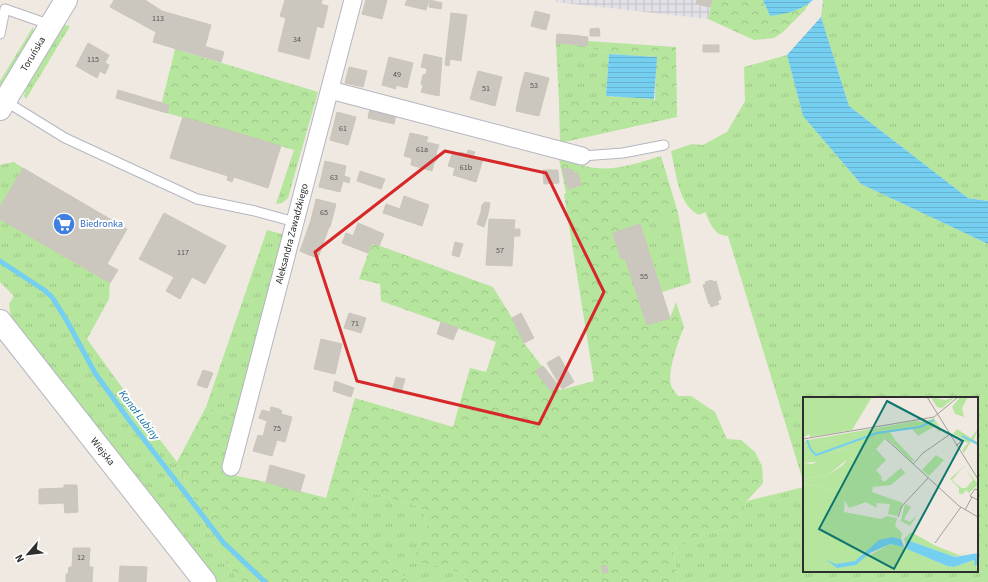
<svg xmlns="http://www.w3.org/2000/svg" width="988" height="582" font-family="'Source Sans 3',sans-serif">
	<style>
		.industrial { fill: url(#industrial-grid) }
		.grass { fill: url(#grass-tufts) }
		.forest { fill: url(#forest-crowns) }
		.water { fill: url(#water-rules) }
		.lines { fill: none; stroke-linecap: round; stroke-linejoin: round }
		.stream { stroke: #75cff0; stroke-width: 5 }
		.building { fill: #cbc7bf; stroke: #cbc5ba }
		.lane-casing { stroke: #b4b7c1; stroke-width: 11 }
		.street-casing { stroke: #b4b7c1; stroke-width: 19 }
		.secondary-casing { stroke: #b4b7c1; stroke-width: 24 }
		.lane { stroke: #fff; stroke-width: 9 }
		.street { stroke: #fff; stroke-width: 17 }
		.secondary { stroke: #fff; stroke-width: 22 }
		.marked { fill: none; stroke: #d62828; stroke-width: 3; stroke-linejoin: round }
		.labels { text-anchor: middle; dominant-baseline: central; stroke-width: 4; stroke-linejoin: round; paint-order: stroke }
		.number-label { font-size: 8px; fill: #555452 }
		.street-label { font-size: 10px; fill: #2e2e2e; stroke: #fff }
		.shop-label { font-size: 10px; fill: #366cbe; stroke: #fff; text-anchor: start }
		.water-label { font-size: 11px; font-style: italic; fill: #0d6fa3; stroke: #fff }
		.inset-river { fill: none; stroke: #75cff0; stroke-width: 2 }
		.inset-road { fill: none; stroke: #a29e99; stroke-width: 1 }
		.view { fill: #0f766e; fill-opacity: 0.15; stroke: #0f766e; stroke-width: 2 }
		.inset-edge { fill: none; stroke: #2e2e2e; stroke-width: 2 }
	</style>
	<defs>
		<pattern id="industrial-grid" width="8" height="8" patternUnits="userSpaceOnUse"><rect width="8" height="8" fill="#e3e1e8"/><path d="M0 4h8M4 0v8" fill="none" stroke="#c3c1c7"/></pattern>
		<pattern id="grass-tufts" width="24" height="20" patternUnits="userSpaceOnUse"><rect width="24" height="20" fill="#b6e59e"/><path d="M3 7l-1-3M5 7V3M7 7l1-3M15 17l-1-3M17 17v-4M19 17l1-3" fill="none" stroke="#9dc588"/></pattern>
		<pattern id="forest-crowns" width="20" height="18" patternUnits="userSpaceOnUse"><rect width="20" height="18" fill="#b6e59e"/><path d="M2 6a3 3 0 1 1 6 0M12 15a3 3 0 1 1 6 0" fill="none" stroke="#9dc588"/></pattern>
		<pattern id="water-rules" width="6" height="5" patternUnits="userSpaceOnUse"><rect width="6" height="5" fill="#75cff0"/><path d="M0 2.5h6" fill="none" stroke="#66b2ce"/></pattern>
	</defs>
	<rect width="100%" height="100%" fill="#efe9e1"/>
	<!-- industrial -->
	<polygon class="industrial" points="556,0 712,0 708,19 556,2"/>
	<!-- grass -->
	<g class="grass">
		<polygon points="823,0 988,0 988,201 968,198 849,106 821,17"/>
		<polygon points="64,25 70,26 26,99 24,96 26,88"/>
		<polygon points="33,27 34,32 0,89 0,81"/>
		<polygon points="556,43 587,46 609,54 606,96 654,99 655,102 559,102"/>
		<path d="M787 55 803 116 861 184 988 244V582H678L673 549 702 535 728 528 739 518 747 501 804 487V571H977V398H804V484L728 236C714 236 711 224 705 212L699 215C678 205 676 172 671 151L692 144 703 145 727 132 745 101 744 67Z"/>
		<polygon points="294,150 301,152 288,198 282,203 276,204"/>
		<polygon points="14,162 23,168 0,207 0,165"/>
		<polygon points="678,213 691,283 662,292 640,224"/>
		<polygon points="0,219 110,283 109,299 87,339 157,436 177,462 208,532 239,582 214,582 26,342 11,317 9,304 14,296 0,282"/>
		<polygon points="267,230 285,235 236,418 206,407"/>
		<polygon points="358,488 422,508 427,525 418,544 465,573 464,582 409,582 349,521"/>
	</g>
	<!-- forest -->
	<g class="forest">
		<polygon points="712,0 763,0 770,16 798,9 809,3 805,10 782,33 774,38 754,40 708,19"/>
		<polygon points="587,41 676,47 677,117 560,143 559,102 655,102 656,57 609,54 587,46"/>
		<polygon points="175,49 318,92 301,152 167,113 169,105 162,102"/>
		<path d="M661 156 678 213 613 233 621 259 625 258 647 325 670 318 676 302 684 327C679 339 667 372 671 385 672 389 676 393 678 396H691L715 412 727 439 741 440 755 452 762 466 763 483 747 501 739 518 728 528 702 535 673 549 678 582H464L465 573 415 561 418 544 427 525 422 508 358 488 349 521 409 582H239L208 532 177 462 206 407 236 418 223 473 266 482 326 498 355 398 453 427 470 368 486 372 496 342 381 301 380 284 359 279 372 243 493 287 512 318 524 343 560 390 594 381 564 194 566 193 559 159C569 161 579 165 589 167 613 172 638 163 661 156Z"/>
	</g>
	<!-- water -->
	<g class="water">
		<path d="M763 0H813C801 11 785 14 770 16Z"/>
		<polygon points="821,17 849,106 968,198 988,201 988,244 861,184 803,116 787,55"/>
		<polygon points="609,54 657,57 654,99 606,96"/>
	</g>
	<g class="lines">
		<!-- stream -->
		<polyline class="stream" points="0,261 44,290 52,297 67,321 95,373 129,420 223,542 265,582"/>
	</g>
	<!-- building -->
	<g class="building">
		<polygon points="114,0 145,0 162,11 211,25 205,47 156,32 110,7"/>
		<polygon points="285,0 322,0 321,4 328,6 323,28 317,26 309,59 278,51 286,18 280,16"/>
		<polygon points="366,0 387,0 382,19 362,14"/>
		<polygon points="407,0 429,0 426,10 405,5"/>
		<polygon points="430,0 442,3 441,9 429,7"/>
		<polygon points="697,0 712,0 710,7 696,4"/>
		<polygon points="535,11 550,15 546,30 531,26"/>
		<polygon points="451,13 467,15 461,61 450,59 449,66 445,65"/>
		<polygon points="599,28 600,36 590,36 590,29"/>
		<polygon points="156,32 224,52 221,62 153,42"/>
		<polygon points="557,34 571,35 570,44 556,43"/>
		<polygon points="571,35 588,37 587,46 570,44"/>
		<polygon points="88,43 109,55 105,63 109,65 105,74 100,71 97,78 76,66"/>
		<rect x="703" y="45" width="16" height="7"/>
		<polygon points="424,54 442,58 441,72 421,67"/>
		<polygon points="389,57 413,63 407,88 396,85 396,89 382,85"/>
		<polygon points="349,67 367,71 363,87 345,83"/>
		<polygon points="427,68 441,72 439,96 421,92 423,86 421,84 423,75 426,74"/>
		<polygon points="478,71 502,77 495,106 470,99"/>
		<polygon points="525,72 549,78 544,97 520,91"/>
		<polygon points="118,90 169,105 167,113 116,98"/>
		<polygon points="520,91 544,97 539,116 516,111"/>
		<polygon points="370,108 396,114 394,124 368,118"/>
		<polygon points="337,112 356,117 348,145 330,140"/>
		<polygon points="183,117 281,146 277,158 179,129"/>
		<polygon points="179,129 277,158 268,188 234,177 232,182 227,180 228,176 170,158"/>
		<polygon points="410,133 428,137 426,142 439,145 436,153 438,157 437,160 434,163 432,171 411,165 412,158 404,156"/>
		<polygon points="468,150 475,152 473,156 483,159 476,182 453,175 455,168 448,166 453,152 459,154 460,152 467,154"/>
		<polygon points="325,161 346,166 344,176 350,178 349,183 343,181 340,192 319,187"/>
		<polygon points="23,168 127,229 107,264 118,270 110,283 0,219 0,207"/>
		<polygon points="562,168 573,170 574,174 578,173 581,185 568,189"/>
		<polygon points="543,170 558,170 559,183 544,184"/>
		<polygon points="360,171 385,179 381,189 357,181"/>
		<polygon points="404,196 429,205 422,226 383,213 386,204 400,209"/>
		<polygon points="316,199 336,204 330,227 311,220"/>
		<polygon points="485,202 490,203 488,214 481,212 482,205"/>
		<polygon points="481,212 488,214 484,227 477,224"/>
		<polygon points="164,213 226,246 205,284 192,277 180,299 166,291 174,277 139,259"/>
		<polygon points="489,219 515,220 514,229 520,229 520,236 514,236 512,266 486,265"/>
		<polygon points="311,220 320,223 309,255 300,251"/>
		<polygon points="320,223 329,227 318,258 309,255"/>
		<polygon points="358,223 384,234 379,246 353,236"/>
		<polygon points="640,224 670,318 647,325 625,258 621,259 613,233"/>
		<polygon points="346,233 372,243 368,253 342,243"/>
		<polygon points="455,242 463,244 459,257 452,255"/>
		<polygon points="712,280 713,282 716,281 721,299 717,301 719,304 711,307 710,303 709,304 703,285 706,284 705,282"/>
		<polygon points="349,313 366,318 361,333 344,328"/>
		<polygon points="521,313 534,338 524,343 512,318"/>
		<polygon points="441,322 458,328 453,340 437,334"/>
		<polygon points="321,339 342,344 335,374 314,369"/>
		<polygon points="559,356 574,382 562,389 547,363"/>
		<polygon points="543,366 558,385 551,391 535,371"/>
		<polygon points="203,370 213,373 207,388 197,385"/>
		<polygon points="396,377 405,379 401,393 392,391"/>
		<polygon points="335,381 354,388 351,397 333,391"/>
		<polygon points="271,407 279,409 282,411 281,414 292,417 285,442 263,436 267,421 259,418 262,410 270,412"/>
		<polygon points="258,435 277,440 272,456 253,451"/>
		<polygon points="270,465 305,475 300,492 266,482"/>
		<polygon points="64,485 77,485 78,512 65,513 64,503 39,504 39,489 64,488"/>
		<polygon points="73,548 90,548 89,567 93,567 92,582 66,582 66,574 68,574 69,567 72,567"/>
		<polygon points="606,565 608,572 603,573 601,566"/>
		<polygon points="120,566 147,567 146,582 119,582"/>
	</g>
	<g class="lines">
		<!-- lane casing -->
		<g class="lane-casing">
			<g id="lane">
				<polyline points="0,34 5,9 51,25"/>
				<polyline points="5,101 65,138 197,199 255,211 295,222"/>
				<polyline points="582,156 623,153 664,145"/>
			</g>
		</g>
		<!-- street casing -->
		<g class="street-casing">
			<g id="street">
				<polyline points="330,90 582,156"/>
				<path id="s1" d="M231 467 353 0"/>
			</g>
		</g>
		<!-- secondary casing -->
		<g class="secondary-casing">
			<g id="secondary">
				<path id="s2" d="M0 109 66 0"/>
				<path id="s3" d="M0 321 205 582"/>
			</g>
		</g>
		<!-- lane -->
		<use href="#lane" class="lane"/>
		<!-- street -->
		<use href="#street" class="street"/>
		<!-- secondary -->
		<use href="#secondary" class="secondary"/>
	</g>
	<!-- marked area -->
	<path class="marked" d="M445 151 546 173 604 292 539 424 357 381 315 252Z"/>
	<!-- icons -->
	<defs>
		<g id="supermarket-disc" transform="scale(1.15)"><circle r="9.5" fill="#3f7fe0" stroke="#fff"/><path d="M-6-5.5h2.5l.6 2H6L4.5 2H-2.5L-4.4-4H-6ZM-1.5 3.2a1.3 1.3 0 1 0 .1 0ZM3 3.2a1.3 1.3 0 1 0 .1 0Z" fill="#fff"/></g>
	</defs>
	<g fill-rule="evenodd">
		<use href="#supermarket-disc" x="64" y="224"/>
	</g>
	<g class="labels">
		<!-- number labels -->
		<g class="number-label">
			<text x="158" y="18">113</text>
			<text x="297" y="39">34</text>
			<text x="93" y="59">115</text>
			<text x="397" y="74">49</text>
			<text x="534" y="85">53</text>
			<text x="486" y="88">51</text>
			<text x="343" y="128">61</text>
			<text x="422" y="149">61a</text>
			<text x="466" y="167">61b</text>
			<text x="334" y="177">63</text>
			<text x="324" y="212">65</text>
			<text x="500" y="250">57</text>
			<text x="183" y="252">117</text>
			<text x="644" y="276">55</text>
			<text x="355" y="323">71</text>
			<text x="277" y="428">75</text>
			<text x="81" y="557">12</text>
		</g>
		<!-- street labels -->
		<g class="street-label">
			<text stroke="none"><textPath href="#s2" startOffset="64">Toruńska</textPath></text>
			<text stroke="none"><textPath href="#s1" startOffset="241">Aleksandra Zawadzkiego</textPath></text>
			<text stroke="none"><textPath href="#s3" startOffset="166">Wiejska</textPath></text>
		</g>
		<!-- shop labels -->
		<g class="shop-label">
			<text x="80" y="224">Biedronka</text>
		</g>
		<!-- water labels -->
		<g class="water-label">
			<text transform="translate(139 415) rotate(53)">Kanał Lubiny</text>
		</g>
	</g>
	<!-- overview -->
	<g transform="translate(803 397)">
		<rect width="175" height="175" fill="#efe9e1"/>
		<path d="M0 0H69L49 33 7 40 6 37 0 41ZM128 0 142 3 152 0 139 11 134 10ZM157 0H165L159 11 161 20 152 17 149 10ZM131 21 138 32 136 35 132 29 115 39 109 32 76 34 29 45 21 43 0 58V44L113 24 120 25ZM154 32 168 41 175 32 171 42 175 48 168 44 161 56 159 53 165 46 161 44 157 50 161 42 150 37ZM92 43 111 63 109 65 89 46ZM43 52 56 57 68 53 71 57 64 64 60 61 53 65 47 60 25 78 0 82V66L10 67 26 56ZM161 69 162 71 160 70 149 83 158 91H163L170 83 163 73 175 87 166 96 163 93 160 97H156V91L147 82ZM0 87 42 94 41 115 78 122 84 119 94 121 92 129 99 136 98 142 89 140 58 157 65 159 87 147 101 150 144 169 151 170 171 163 175 174 0 175Z" fill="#b6e59e"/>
		<path d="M76 34 87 35 92 43 89 46 83 41 73 52 83 63 73 73 79 80 78 82 81 85 98 71 102 76 88 88 70 90 69 95 100 106 94 119 85 117 87 107 73 106 74 111 63 105 46 111 41 102 42 94 0 87V82L25 78 40 68 46 60 53 65 58 59 64 64 71 57 68 53 56 57 42 52 26 56 21 64 0 66V58L6 53 21 43 29 45 47 37ZM133 58 141 63 126 79 119 73ZM102 107 108 110 101 122 107 125 114 118 107 129 98 124ZM108 135 133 149 156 158 169 154 152 160 104 143 103 149 101 142Z" fill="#b6e59e"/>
		<path d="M89 140 98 142 101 150 87 147 67 156 53 168 34 171 23 163 33 167 52 164 76 143ZM104 143 152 160 175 156V168L172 169 171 163 151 170 144 169 104 152Z" fill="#75cff0"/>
		<path class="inset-river" d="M159 39 175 47M4 43 8 53 13 58 74 36 117 30 131 23"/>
		<path class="inset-road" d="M124 0 175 82M153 40 158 44 153 49M0 42 131 20 155 0M83 42 156 109 175 120M110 67 120 56 146 38M175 93 172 92 167 99 175 103M162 113 169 100M95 120 99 109 125 81M132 146 158 110"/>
		<path class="view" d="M84 4 160 44 91 172 16 132Z"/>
		<rect width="175" height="175" class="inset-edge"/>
	</g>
	<!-- north arrow -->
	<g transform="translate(28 554) rotate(242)" stroke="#ffffff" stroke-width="3" paint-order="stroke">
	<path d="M0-3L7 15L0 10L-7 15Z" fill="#2e2e2e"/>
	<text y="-6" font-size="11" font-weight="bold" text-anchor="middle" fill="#2e2e2e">N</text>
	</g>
</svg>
